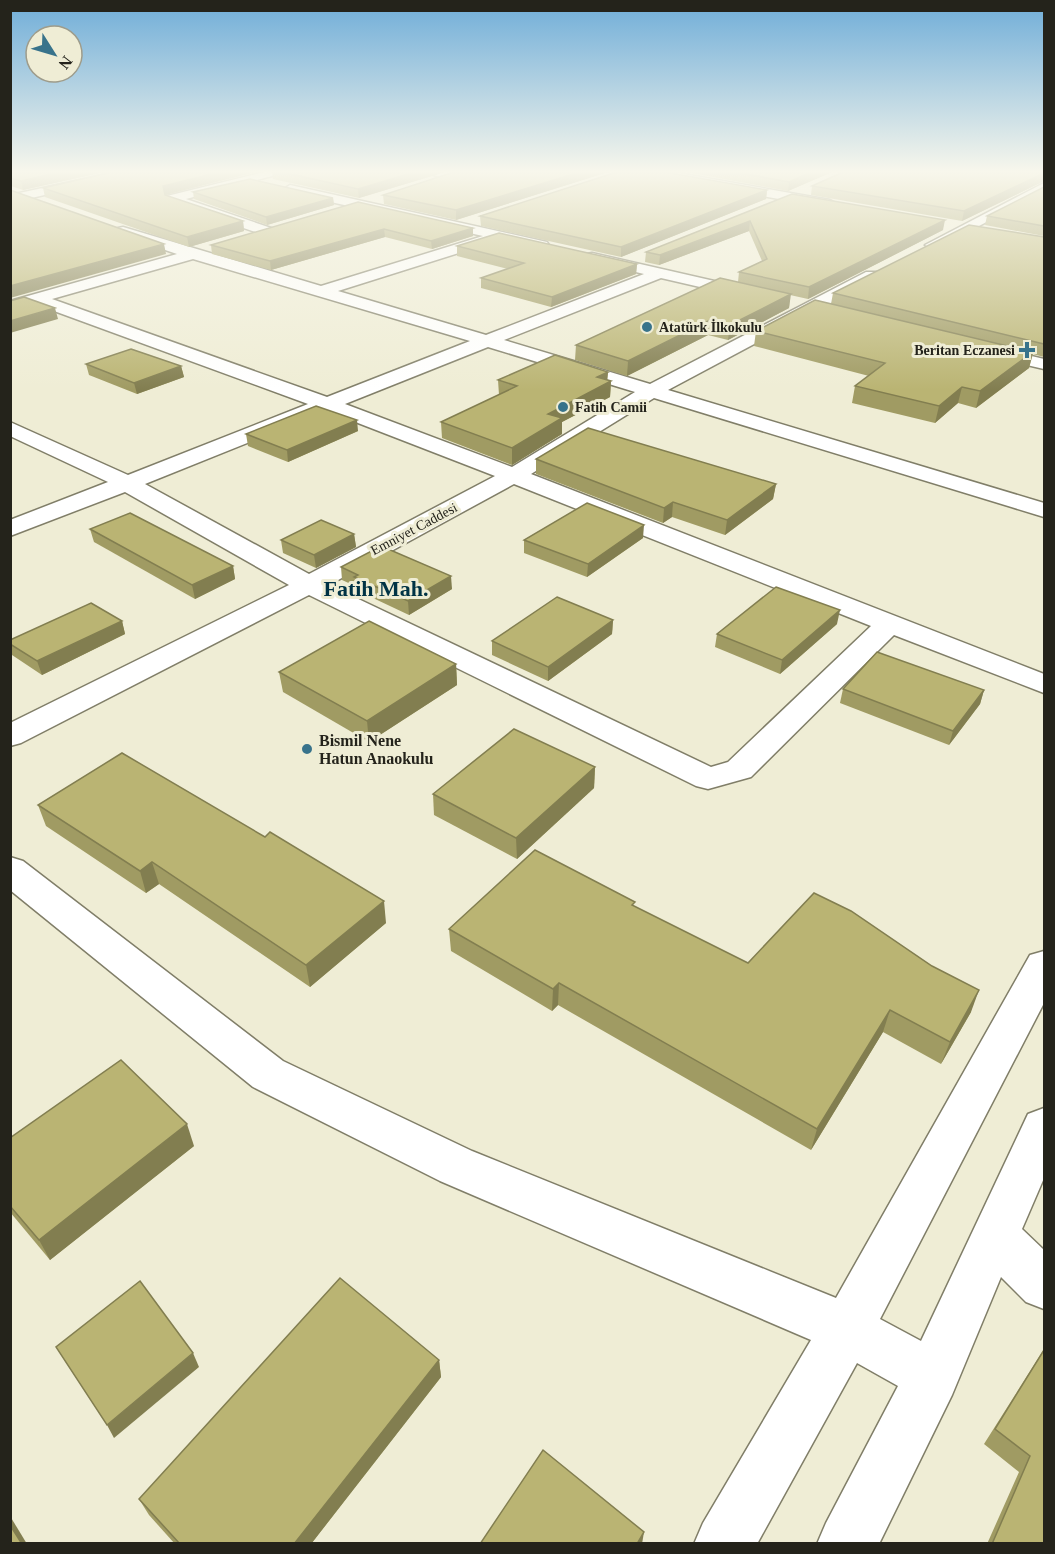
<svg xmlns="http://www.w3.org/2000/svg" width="1055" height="1554" font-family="Georgia,serif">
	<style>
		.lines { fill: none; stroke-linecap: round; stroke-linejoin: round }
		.minor-casing { stroke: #807e68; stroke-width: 3 }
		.minor { fill: #fff; fill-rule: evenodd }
		.wall { fill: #a09b63 }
		.shaded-wall { fill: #827e50 }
		.building { fill: #bab473; stroke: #827e50; stroke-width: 1.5 }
		.poi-dot { fill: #38738b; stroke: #efedd5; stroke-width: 2 }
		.labels { text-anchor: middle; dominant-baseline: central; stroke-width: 6; stroke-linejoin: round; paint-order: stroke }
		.far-poi-label { font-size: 14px; font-weight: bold; fill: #24231b; stroke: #efedd5; text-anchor: start }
		.far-street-label { font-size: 14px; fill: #24231b; stroke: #efedd5 }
		.poi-label { font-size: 16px; font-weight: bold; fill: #24231b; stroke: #efedd5; text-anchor: start }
		.district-label { font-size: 22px; font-weight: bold; fill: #003345; stroke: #efedd5 }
	</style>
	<rect width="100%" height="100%" fill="#efedd5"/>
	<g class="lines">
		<!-- minor casing -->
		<g class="minor-casing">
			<g id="minor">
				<polygon points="117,172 143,172 10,203 10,195"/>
				<polygon points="264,172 287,172 186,199 274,229 276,232 274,235 264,235 167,202 166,199 167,196"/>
				<polygon points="425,172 448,172 458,177 452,181"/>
				<polygon points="642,172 672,172 830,200 837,204 830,208 648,176"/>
				<polygon points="1044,183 1044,192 937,248 932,249 925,245"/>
				<path d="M290 185 547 242 549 245 547 248 542 249 500 240 338 291 486 335 644 274 587 260 585 257 587 254 592 253 758 291 760 294 758 297 752 299 661 278 504 340 650 384 866 272H878L880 275 878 278 668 390 1044 503V517L654 398 531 474 1044 674V693L894 635 751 777 708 789 696 786 309 595 21 743 10 746V723L289 585 125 492 10 536V520L108 482 10 436V422L128 475 308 404 35 304 10 311V301L177 254 118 234 116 231 118 228 123 227 321 286 483 236 286 192 284 189ZM193 259 470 341 327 397 52 299ZM488 347 635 392 512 467 345 404ZM327 411 495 476 309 574 145 484ZM514 484 871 626 728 762 711 767 329 585Z"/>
				<polygon points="986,345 1044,359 1044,369 980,354 977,350 980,346"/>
				<polygon points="10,857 23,861 283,1061 472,1151 836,1298 1030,955 1044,951 1044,1003 880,1319 921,1341 1028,1114 1044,1108 1044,1178 1022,1229 1044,1250 1044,1309 1026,1302 1001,1277 952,1395 879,1544 817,1544 826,1523 898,1386 857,1363 757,1544 694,1544 703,1523 811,1340 440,1181 253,1087 10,890"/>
			</g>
		</g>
		<!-- minor -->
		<use href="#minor" class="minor"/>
	</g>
	<!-- wall -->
	<g class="wall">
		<polygon points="10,172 104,172 23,190 11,186"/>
		<polygon points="112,172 255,172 165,195 243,221 244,231 189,247 45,197 43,188"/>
		<polygon points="272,172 445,172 359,198 273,179"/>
		<polygon points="454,172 608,172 456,220 384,204 383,195"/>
		<polygon points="686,172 832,172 788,191"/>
		<polygon points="1044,181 962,221 811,195 812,186"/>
		<polygon points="1044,187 1044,237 1044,236 985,225 987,216"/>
		<polygon points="767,190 766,199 621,257 481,226 480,216"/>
		<polygon points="193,192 333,198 334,205 267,225 194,199"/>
		<polygon points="792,194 943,230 808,299 790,295 789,308 728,340 708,335 627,376 575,360 576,345 738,282 739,272 762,261 749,231 659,265 645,262 646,252"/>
		<polygon points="358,202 473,236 432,249 385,237 271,270 212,254 211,245"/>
		<polygon points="1044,237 1044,357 1033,354 1029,368 976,408 958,403 935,423 852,403 855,386 869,376 754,346 756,331 831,304 833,293"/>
		<polygon points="457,246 637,264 636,274 551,307 481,288 481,278 508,269 457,256"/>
		<polygon points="86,364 181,366 184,377 137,394 89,375"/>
		<polygon points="608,372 607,380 611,381 610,397 562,422 562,434 512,465 442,438 441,422 499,395 498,380"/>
		<polygon points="358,431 288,462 248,446 246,434"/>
		<polygon points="536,459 776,484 773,499 725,535 672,517 663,523 536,474"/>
		<polygon points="90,529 233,566 235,579 195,599 94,542"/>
		<polygon points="354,534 356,547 316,568 283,553 281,540"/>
		<polygon points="643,538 587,577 524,553 524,540"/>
		<polygon points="341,567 452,589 409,615 356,590 355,586 342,580"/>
		<polygon points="613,620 612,634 548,681 492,655 492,641"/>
		<polygon points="122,621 125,634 42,675 12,655 10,651 10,640"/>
		<polygon points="837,624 780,674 715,647 717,634"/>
		<polygon points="456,664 457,685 369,742 283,692 279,672"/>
		<polygon points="843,689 984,690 980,704 949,745 840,703"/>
		<polygon points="595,767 594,788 517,859 434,815 433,794"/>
		<polygon points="38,805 386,923 310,987 159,884 146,893 46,826"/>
		<polygon points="634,906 748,963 971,1012 941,1064 883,1032 811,1150 558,1005 552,1011 451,951 449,929"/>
		<polygon points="10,1138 194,1146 50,1260 10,1212"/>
		<polygon points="1044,1349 1044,1544 987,1544 1019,1472 984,1444"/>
		<polygon points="439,1360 441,1377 311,1544 175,1544 149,1515 139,1499"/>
	</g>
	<!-- shaded-wall -->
	<g class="shaded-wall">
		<polygon points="61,172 104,172 23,190 21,181"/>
		<polygon points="220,172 255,172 165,195 163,186"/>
		<polygon points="415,172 445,172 359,198 358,189"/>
		<polygon points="580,172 608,172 456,220 456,210"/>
		<polygon points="812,172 832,172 788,191 789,182"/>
		<polygon points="1044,173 1044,181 962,221 964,211"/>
		<polygon points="767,190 766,199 621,257 621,247"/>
		<polygon points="333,198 334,205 267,225 266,217"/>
		<polygon points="945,220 943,230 808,299 809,287"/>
		<polygon points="243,221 244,231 189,247 187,237"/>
		<polygon points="750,221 749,231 659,265 660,255"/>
		<polygon points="473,228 473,236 432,249 431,241"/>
		<polygon points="384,229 385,237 271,270 270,261"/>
		<polygon points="164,244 166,254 10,298 10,286"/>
		<polygon points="637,264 636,274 551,307 552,297"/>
		<polygon points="791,294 789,308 728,340 730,325"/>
		<polygon points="55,308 58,319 10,333 10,321"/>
		<polygon points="710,320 708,335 627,376 628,361"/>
		<polygon points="1033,352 1029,368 976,408 980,391"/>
		<polygon points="181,366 184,377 137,394 134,383"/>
		<polygon points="608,372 607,383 611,381 610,397 562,422 562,434 512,465 512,448 548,414 597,377"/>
		<polygon points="962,387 958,403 935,423 939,406"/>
		<polygon points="357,420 358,431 288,462 287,450"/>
		<polygon points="776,484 773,499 725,535 727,520"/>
		<polygon points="673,502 672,517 663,523 664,508"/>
		<polygon points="644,525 643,538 587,577 588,564"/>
		<polygon points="354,534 356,547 316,568 314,555"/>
		<polygon points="233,566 235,579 195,599 192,585"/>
		<polygon points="451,576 452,589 409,615 408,601"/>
		<polygon points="840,610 837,624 780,674 782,660"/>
		<polygon points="613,620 612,634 548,681 548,667"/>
		<polygon points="122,621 125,634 42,675 37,661"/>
		<polygon points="456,664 457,685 369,742 367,721"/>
		<polygon points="984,690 980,704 949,745 953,731"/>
		<polygon points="595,767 594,788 517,859 516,838"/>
		<polygon points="152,862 159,884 146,893 140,871"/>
		<polygon points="384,901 386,923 310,987 306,965"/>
		<polygon points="559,983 558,1005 552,1011 553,989"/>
		<polygon points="979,990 971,1012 941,1064 950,1042"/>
		<polygon points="890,1010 883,1032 811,1150 817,1129"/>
		<polygon points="187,1124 194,1146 50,1260 39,1240"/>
		<polygon points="193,1353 199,1367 114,1438 107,1425"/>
		<polygon points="439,1360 441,1377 311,1544 294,1544"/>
		<polygon points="10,1516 27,1544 22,1544 10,1525"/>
		<polygon points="644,1532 642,1544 637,1544"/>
	</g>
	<!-- building -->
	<g class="building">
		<polygon points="10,172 61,172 21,181 10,178"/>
		<polygon points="112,172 220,172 163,186 165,195 243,221 187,237 43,188"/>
		<polygon points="281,172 415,172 358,189"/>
		<polygon points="454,172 580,172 456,210 383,195"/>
		<polygon points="617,172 665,172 767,190 621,247 480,216"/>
		<polygon points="735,172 812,172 789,182"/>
		<polygon points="843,172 1044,172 1044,173 964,211 812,186"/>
		<polygon points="250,179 333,198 266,217 193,192"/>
		<polygon points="1044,187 1044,226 987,216"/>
		<polygon points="10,190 164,244 10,286"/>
		<polygon points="792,194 945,220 809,287 739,272 767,259 750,221 660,255 646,252"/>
		<polygon points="358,202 473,228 431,241 384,229 270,261 211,245"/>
		<polygon points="969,225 1044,237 1044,344 833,293"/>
		<polygon points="499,233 637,264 552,297 481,278 524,263 457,246"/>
		<polygon points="720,278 791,294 730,325 710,320 628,361 576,345"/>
		<polygon points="24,297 55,308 10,321 10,301"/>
		<polygon points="815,300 1033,352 980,391 962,387 939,406 855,386 885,363 756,331"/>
		<polygon points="131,349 181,366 134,383 86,364"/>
		<polygon points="555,355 608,372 597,377 611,381 548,414 562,418 512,448 441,422 517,386 498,380"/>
		<polygon points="316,406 357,420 287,450 246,434"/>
		<polygon points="588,428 776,484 727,520 673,502 664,508 536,459"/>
		<polygon points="587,503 644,525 588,564 524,540"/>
		<polygon points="130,513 233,566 192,585 90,529"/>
		<polygon points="321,520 354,534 314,555 281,540"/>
		<polygon points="381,546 451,576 408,601 354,577 358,575 341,567"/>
		<polygon points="776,587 840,610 782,660 717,634"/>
		<polygon points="557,597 613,620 548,667 492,641"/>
		<polygon points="91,603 122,621 37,661 10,644 10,640"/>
		<polygon points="369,621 456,664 367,721 279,672"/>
		<polygon points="877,652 984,690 953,731 843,689"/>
		<polygon points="514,729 595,767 516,838 433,794"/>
		<polygon points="122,753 265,837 270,832 384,901 306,965 152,862 140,871 38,805"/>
		<polygon points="535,850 635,902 632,905 748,963 814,893 851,911 932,966 979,990 950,1042 890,1010 817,1129 559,983 553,989 449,929"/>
		<polygon points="121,1060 187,1124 39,1240 10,1206 10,1138"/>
		<polygon points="340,1278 439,1360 294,1544 180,1544 139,1499"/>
		<polygon points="140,1281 193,1353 107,1425 56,1347"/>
		<polygon points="1044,1350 1044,1544 992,1544 1030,1456 995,1429"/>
		<polygon points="543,1450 644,1532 637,1544 480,1544"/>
		<polygon points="10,1525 22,1544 10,1544"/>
	</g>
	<!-- sky -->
	<linearGradient id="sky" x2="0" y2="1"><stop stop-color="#6fadd8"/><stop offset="0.44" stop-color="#f8f7ec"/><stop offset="1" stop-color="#f8f7ec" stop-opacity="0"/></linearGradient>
	<rect width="1055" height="390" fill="url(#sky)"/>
	<!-- markers -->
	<g class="poi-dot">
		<circle cx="647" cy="327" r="6"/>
		<path d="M1024 341h6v6h6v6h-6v6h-6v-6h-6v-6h6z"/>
		<circle cx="563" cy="407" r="6"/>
		<circle cx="307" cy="749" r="6"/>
	</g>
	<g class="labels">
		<!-- far-poi labels -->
		<g class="far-poi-label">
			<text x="659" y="327">Atatürk İlkokulu</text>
			<text x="1015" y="350" text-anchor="end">Beritan Eczanesi</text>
			<text x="575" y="407">Fatih Camii</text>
		</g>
		<!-- far-street labels -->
		<g class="far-street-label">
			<text transform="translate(414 529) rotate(-28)">Emniyet Caddesi</text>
		</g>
		<!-- poi labels -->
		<g class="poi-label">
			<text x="319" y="740">Bismil Nene<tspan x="319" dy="18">Hatun Anaokulu</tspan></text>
		</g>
		<!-- district labels -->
		<g class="district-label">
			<text x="376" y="588">Fatih Mah.</text>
		</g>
	</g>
	<!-- border -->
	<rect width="1055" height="1554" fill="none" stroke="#24231b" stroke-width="24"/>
	<!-- north arrow -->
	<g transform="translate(54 54) rotate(127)"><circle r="28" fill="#efedd5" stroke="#9e9c8b" stroke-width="1.5"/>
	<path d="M0-4.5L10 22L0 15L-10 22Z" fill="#38738b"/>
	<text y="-9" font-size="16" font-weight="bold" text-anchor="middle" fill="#24231b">N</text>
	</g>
</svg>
